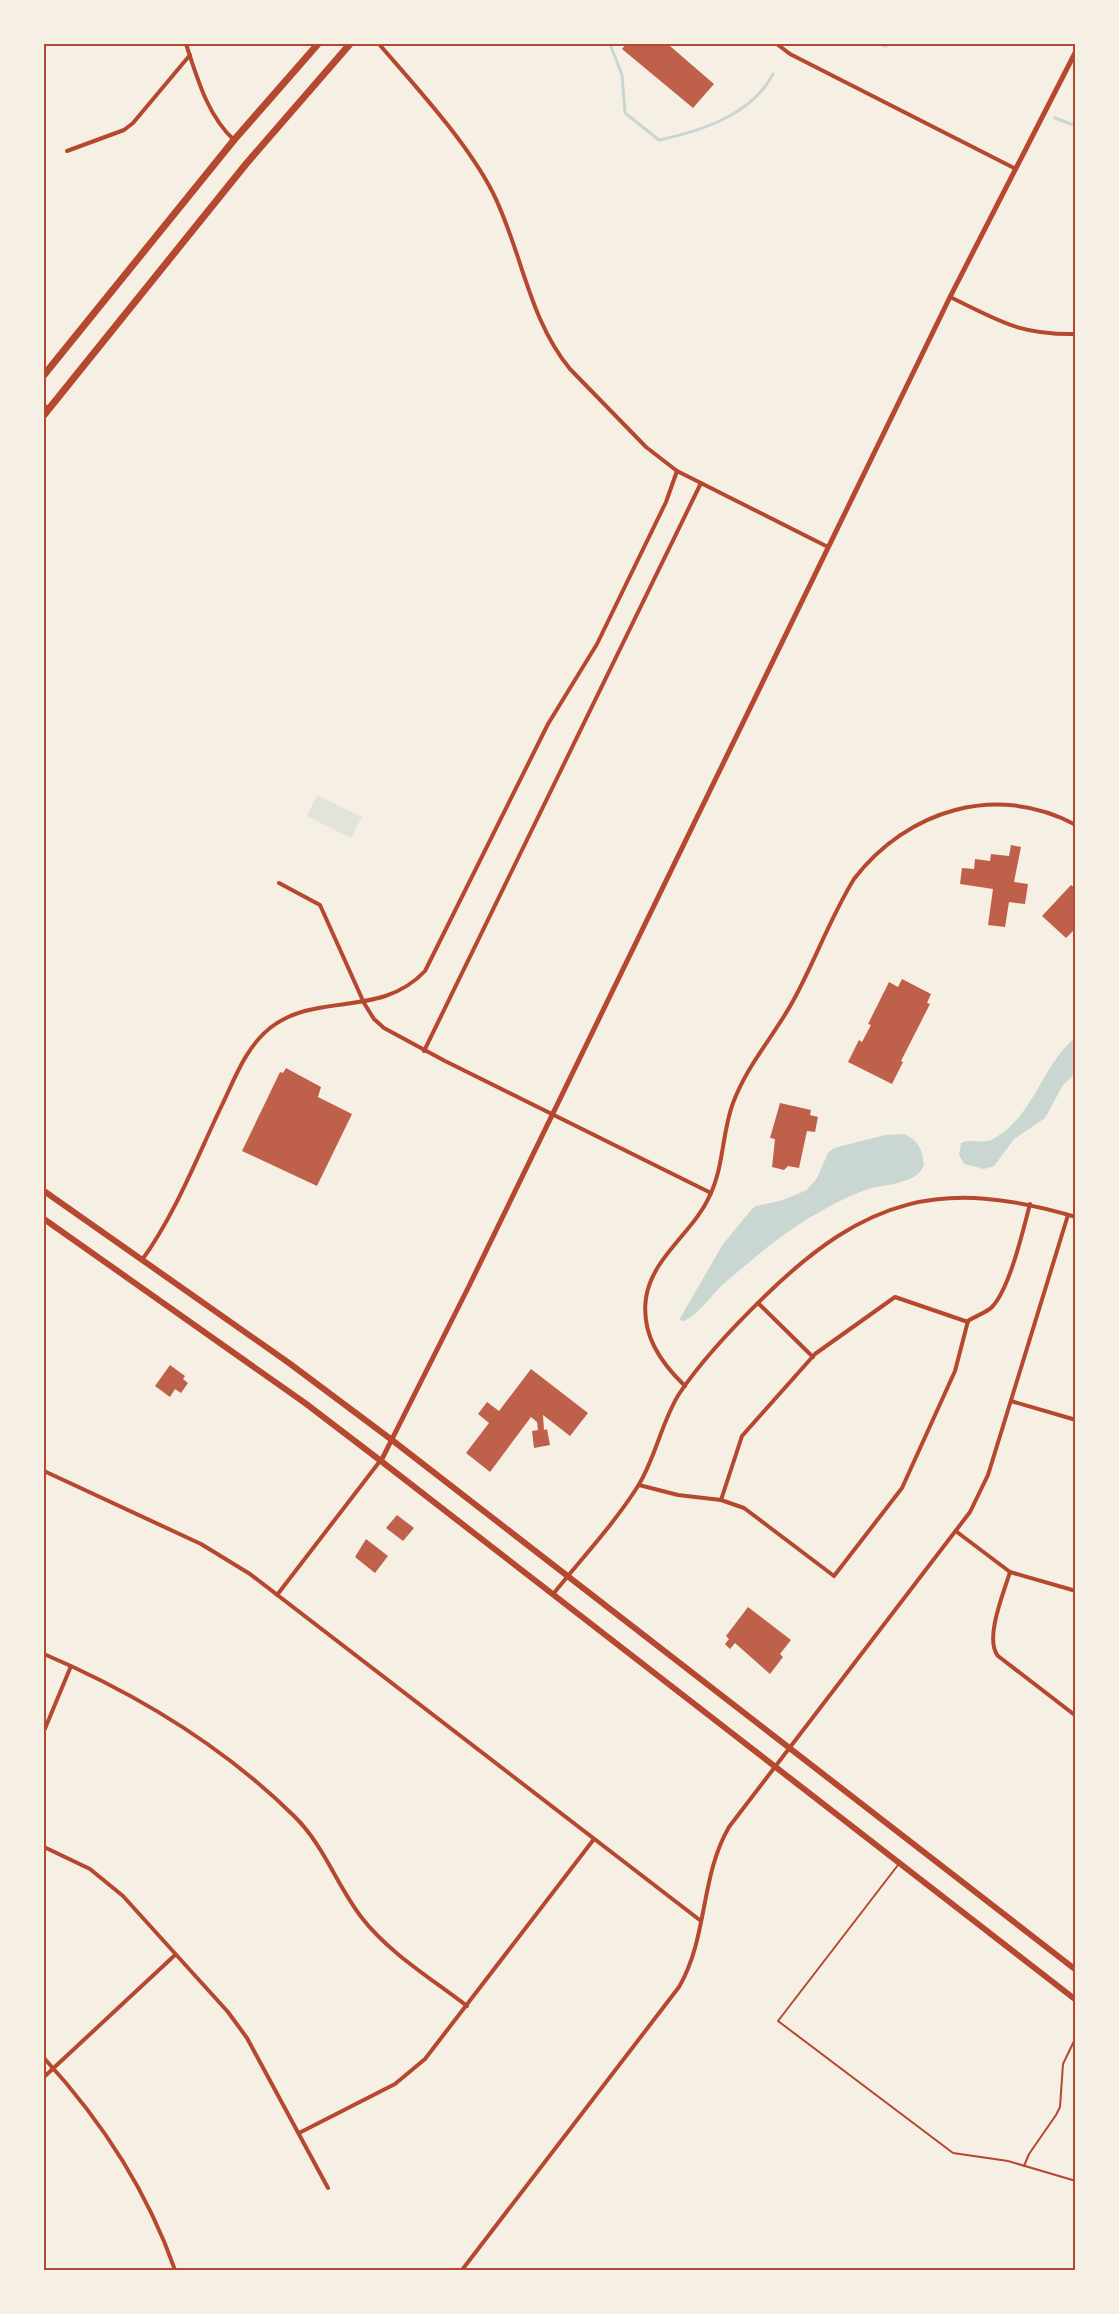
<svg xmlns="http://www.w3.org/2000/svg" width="1119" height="2314" font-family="'IBM Plex Sans',sans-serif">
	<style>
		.green { fill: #e2e4dc }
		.water { fill: #c9d6d2 }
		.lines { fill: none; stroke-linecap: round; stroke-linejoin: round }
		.stream { stroke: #c9d6d2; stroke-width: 3 }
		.building { fill: #bf614a }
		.service { stroke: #b5482f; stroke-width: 2 }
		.minor { stroke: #b5482f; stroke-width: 4 }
		.tertiary { stroke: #b5482f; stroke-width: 5 }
		.secondary { stroke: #b5482f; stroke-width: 6 }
		.primary { stroke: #b5482f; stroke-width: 7 }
		.neatline { fill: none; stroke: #b5482f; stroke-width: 2 }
	</style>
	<rect width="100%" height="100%" fill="#f6efe4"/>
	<!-- green -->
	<polygon class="green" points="317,795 362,817 351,838 307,816"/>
	<!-- water -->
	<g class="water">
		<path d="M1075 1038V1074L1063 1085 1045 1118 1014 1139 994 1166 984 1169 964 1164 959 1155 961 1143C971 1138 983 1145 993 1139 1034 1117 1041 1066 1075 1038Z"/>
		<path d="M904 1134C918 1140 922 1149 924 1164 919 1184 885 1184 869 1189 853 1194 837 1202 823 1210 788 1229 757 1255 727 1281 712 1293 701 1313 684 1321L679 1320 723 1244 752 1209 756 1206 783 1200 807 1190 817 1178 828 1153 834 1148 885 1135Z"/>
	</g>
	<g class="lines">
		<!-- stream -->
		<g class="stream">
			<path d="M610 44 622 75 625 113 659 140C701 131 752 115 773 74"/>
			<polyline points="879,44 886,46"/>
			<polyline points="1055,118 1076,126"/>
		</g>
	</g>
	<!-- building -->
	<g class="building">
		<polygon points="626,44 671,44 670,46 714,84 693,108 622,49"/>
		<polygon points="1011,845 1021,847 1014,882 1028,884 1025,904 1009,902 1005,927 988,925 993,889 960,884 962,868 974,869 975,859 990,861 991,854 1009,856"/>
		<polygon points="1071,885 1076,889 1076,928 1066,938 1042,916"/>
		<polygon points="902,979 931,994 927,1003 930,1004 901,1061 903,1062 892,1084 848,1062 859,1040 862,1042 871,1025 868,1024 889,982 898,987"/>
		<polygon points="286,1068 321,1087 318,1097 352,1114 317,1186 242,1151 280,1072 283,1073"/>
		<polygon points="780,1103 811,1110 810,1115 818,1117 815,1132 807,1131 799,1168 788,1166 784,1170 772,1167 775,1139 770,1138"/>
		<polygon points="170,1365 185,1376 183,1379 188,1383 181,1393 175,1389 170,1397 155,1386"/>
		<polygon points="531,1369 588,1413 570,1436 543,1415 544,1430 547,1429 550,1445 534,1448 532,1431 538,1430 537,1422 531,1417 490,1472 466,1453 489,1423 478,1414 487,1402 499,1411"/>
		<polygon points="397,1515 414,1528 403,1541 386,1528"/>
		<polygon points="366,1539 388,1556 375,1573 355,1557"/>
		<polygon points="748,1607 791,1640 780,1654 783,1657 770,1674 735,1643 730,1649 725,1644 729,1639 726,1636"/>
	</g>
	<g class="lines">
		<!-- service -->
		<g class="service">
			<polyline points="898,1865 778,2021 953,2153 1008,2161 1076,2181"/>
			<polyline points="1024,2166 1029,2154 1056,2115 1060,2107 1063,2064 1076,2037"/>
		</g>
		<!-- minor -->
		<g class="minor">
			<path d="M186 44C197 77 207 115 234 140"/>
			<path d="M379 44C416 87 467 142 493 193 522 251 528 318 570 369L646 447 677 471 828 547"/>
			<polyline points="762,44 763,44"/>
			<polyline points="777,44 790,54 1016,169"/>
			<polyline points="67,151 124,130 133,123 190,55"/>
			<path d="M950 297C1000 321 1019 335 1076 334"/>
			<polyline points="44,405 48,409"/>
			<polyline points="279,883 320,905 364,1003 374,1019 384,1028 445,1061 711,1193"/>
			<polyline points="424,1051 701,483"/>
			<path d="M142 1260C175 1215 198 1155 222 1105 235 1078 246 1047 270 1028 317 991 380 1019 425 971L548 724 597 644 666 502 677 471"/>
			<polyline points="758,1303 813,1357"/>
			<path d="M685 1386C660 1362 641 1334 646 1298 652 1257 694 1232 710 1195 724 1166 722 1132 733 1103 747 1065 774 1036 793 1001 815 961 830 918 854 879 907 810 997 782 1076 825"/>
			<polyline points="1011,1401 1076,1420"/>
			<polyline points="44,1471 201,1544 250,1574 701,1921"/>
			<path d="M639 1485 678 1495 721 1500 744 1508 834 1576 902 1488 955 1371 968 1321C975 1316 986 1313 992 1307 1010 1288 1023 1230 1030 1204"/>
			<polyline points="721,1500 742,1436 815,1354 895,1297 968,1322"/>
			<polyline points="957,1532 1010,1572 1076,1591"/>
			<path d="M1010 1572C1004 1592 984 1639 998 1656L1076 1716"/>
			<path d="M554 1593C582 1558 614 1524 638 1486 656 1457 661 1423 679 1394 703 1358 735 1325 766 1295 866 1198 941 1177 1076 1217"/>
			<polyline points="277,1595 380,1461"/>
			<path d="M44 1654C135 1693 223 1746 294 1816 324 1845 337 1886 362 1918 389 1953 432 1979 467 2006"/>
			<polyline points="44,1731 71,1666"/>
			<polyline points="44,1847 90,1869 123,1896 228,2012 247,2038 328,2188"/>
			<path d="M44 2058C101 2120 147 2190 175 2270"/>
			<polyline points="44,2077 175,1955"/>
			<polyline points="299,2133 395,2084 425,2059 594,1839"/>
			<path d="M462 2270 679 1987C708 1937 700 1877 729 1827L970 1512 988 1475 1068 1215"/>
		</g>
		<!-- tertiary -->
		<polyline class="tertiary" points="381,1461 469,1286 950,297 1076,51"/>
		<!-- secondary -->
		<g class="secondary">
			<polyline points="44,1191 289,1363 392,1440 1076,1970"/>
			<polyline points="44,1219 305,1403 381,1461 1076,2000"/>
		</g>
		<!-- primary -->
		<g class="primary">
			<polyline points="44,375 234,140 318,44"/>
			<polyline points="44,415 246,164 350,44"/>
		</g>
	</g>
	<!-- border -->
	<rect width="1119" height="2314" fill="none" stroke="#f6efe4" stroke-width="90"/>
	<rect x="45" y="45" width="1029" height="2224" class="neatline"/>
</svg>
